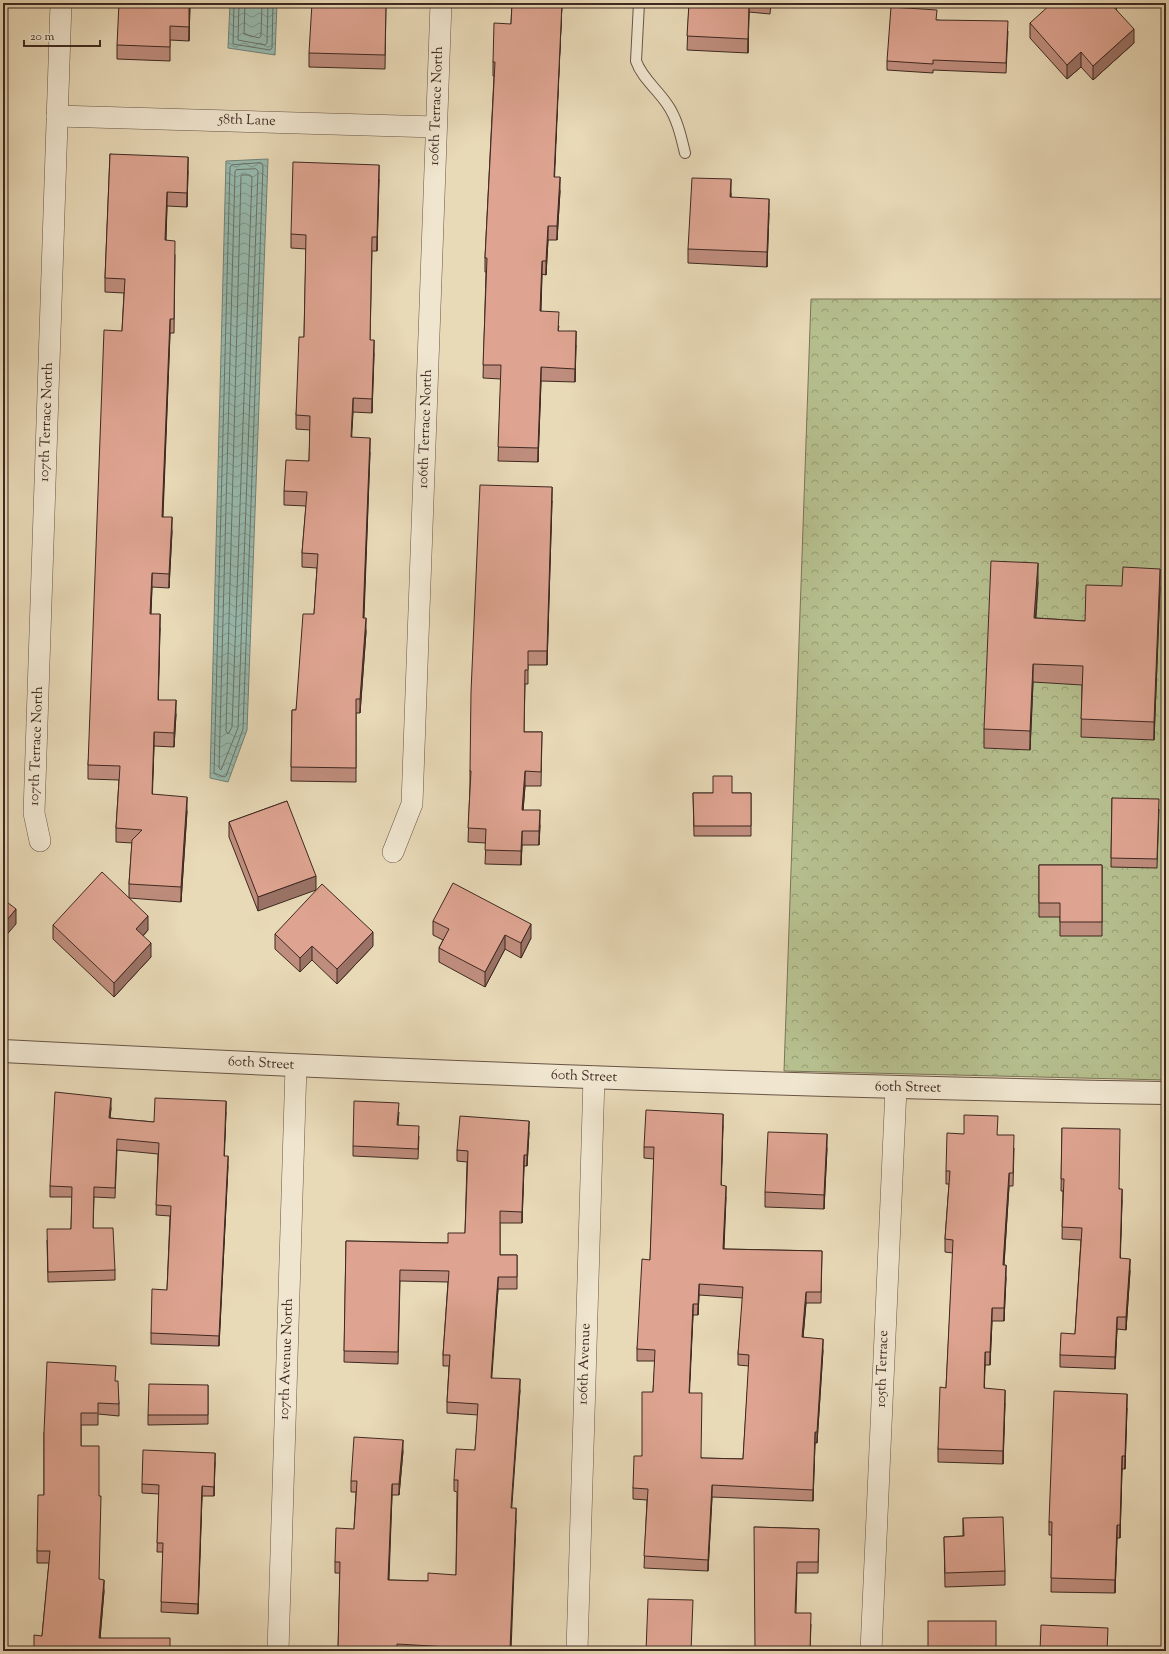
<svg xmlns="http://www.w3.org/2000/svg" width="1169" height="1654" font-family="'Sorts Mill Goudy',serif">
	<style>
		.park { fill: url(#park-crowns); stroke: #7a7458 }
		.water { fill: url(#water-waves); stroke: #738076 }
		.lines { fill: none; stroke-linecap: round; stroke-linejoin: round }
		.shore { stroke: #6a7268; stroke-width: 1 }
		.service-casing { stroke: #685546; stroke-width: 12 }
		.minor-casing { stroke: #685546; stroke-width: 22 }
		.tertiary-casing { stroke: #685546; stroke-width: 24 }
		.service { stroke: #f0e6d0; stroke-width: 10 }
		.minor { stroke: #f0e6d0; stroke-width: 21 }
		.tertiary { stroke: #f0e6d0; stroke-width: 22 }
		.wall { fill: #bf8d7d; stroke: #3e2921; fill-rule: evenodd }
		.shaded-wall { fill: #9b7366; stroke: #3e2921 }
		.building { fill: #dea491; stroke: #3e2921; fill-rule: evenodd }
		.labels { text-anchor: middle; dominant-baseline: central; stroke-width: 3.5; stroke-linejoin: round; paint-order: stroke }
		.street-label { font-size: 14px; fill: #3e2921; stroke: #f0e6d0 }
	</style>
	<defs>
		<pattern id="park-crowns" width="20" height="18" patternUnits="userSpaceOnUse"><rect width="20" height="18" fill="#b6bf8e"/><path d="M2 6a3 3 0 1 1 6 0M12 15a3 3 0 1 1 6 0" fill="none" stroke="#959b74"/></pattern>
		<pattern id="water-waves" width="16" height="10" patternUnits="userSpaceOnUse"><rect width="16" height="10" fill="#97baae"/><path d="M0 5q4-4 8 0t8 0" fill="none" stroke="#7d978d"/></pattern>
	</defs>
	<rect width="100%" height="100%" fill="#e8d9b7"/>
	<filter id="stains"><feTurbulence type="fractalNoise" baseFrequency=".005" numOctaves="4"/><feColorMatrix values="0 0 0 0 .2 0 0 0 0 .09 0 0 0 0 .02 0 0 0 .5 -.17"/></filter>
	<radialGradient id="worn" r=".72"><stop offset=".6" stop-color="#630" stop-opacity="0"/><stop offset="1" stop-color="#630" stop-opacity=".3"/></radialGradient>
	<!-- park -->
	<polygon class="park" points="811,299 1166,299 1166,1080 784,1071"/>
	<!-- water -->
	<g class="water">
		<polygon points="230,3 277,3 275,55 228,48"/>
		<polygon points="268,159 247,730 228,782 210,778 226,161"/>
	</g>
	<g class="lines">
		<!-- shore -->
		<g class="shore">
			<polyline points="234,3 233,44 270,50 272,48 273,3"/>
			<polyline points="239,3 238,40 265,45 267,43 268,3"/>
			<polyline points="245,3 244,34 259,38 261,36 262,3"/>
			<polygon points="261,163 263,166 243,729 226,776 224,777 214,773 230,167 232,165"/>
			<polygon points="256,169 258,171 238,728 221,770 219,768 235,172 236,170"/>
			<polygon points="242,175 250,175 252,177 232,727 228,734 226,731 241,177"/>
		</g>
		<!-- service casing -->
		<g class="service-casing">
			<path id="service" d="M639 3 636 61C642 78 657 89 667 104 677 118 681 136 685 153"/>
		</g>
		<!-- minor casing -->
		<g class="minor-casing">
			<g id="minor">
				<polyline points="57,116 436,127"/>
				<polyline points="40,841 34,813 61,3"/>
				<polyline points="393,852 412,804 441,3"/>
				<polyline points="278,1651 296,1066"/>
				<polyline points="577,1651 594,1077"/>
				<polyline points="871,1651 896,1088"/>
			</g>
		</g>
		<!-- tertiary casing -->
		<g class="tertiary-casing">
			<path id="tertiary" d="M3 1051C390 1071 778 1086 1166 1093"/>
		</g>
		<!-- service -->
		<use href="#service" class="service"/>
		<!-- minor -->
		<use href="#minor" class="minor"/>
		<!-- tertiary -->
		<use href="#tertiary" class="tertiary"/>
	</g>
	<!-- wall -->
	<g class="wall">
		<polygon points="190,3 189,41 170,40 170,61 117,59 117,45"/>
		<polygon points="386,3 385,69 309,67 309,53"/>
		<polygon points="512,3 562,3 554,177 560,191 557,240 548,240 546,275 542,274 541,311 559,326 558,331 576,345 575,382 541,381 538,462 498,461 501,379 483,378 486,272 485,272 485,258 494,76 493,76 493,62 511,24"/>
		<polygon points="689,3 771,3 770,14 749,12 748,53 687,50"/>
		<polygon points="1122,3 1116,9 1134,43 1093,80 1081,67 1067,79 1030,38 1030,23"/>
		<polygon points="937,20 1008,31 1006,73 933,70 933,73 887,70 887,61"/>
		<polygon points="110,154 188,171 187,207 167,206 166,240 175,255 174,333 170,333 163,517 172,531 169,588 152,587 151,614 160,628 158,700 176,714 174,747 154,746 152,794 187,811 181,902 129,898 148,930 143,936 151,957 114,997 53,939 53,925 129,898 129,884 132,843 116,842 116,828 119,780 88,779 88,765 122,331 124,293 105,292 105,278"/>
		<polygon points="379,179 377,251 372,251 370,340 374,354 372,413 353,412 351,437 370,452 364,618 366,632 360,713 356,713 356,782 291,781 292,710 296,710 314,614 317,568 302,567 302,553 306,506 284,505 284,491 309,461 310,430 296,429 296,415 304,337 306,249 291,248 291,234"/>
		<polygon points="731,193 731,197 769,213 767,267 688,263 688,249"/>
		<polygon points="552,501 547,665 528,665 528,684 525,684 524,732 542,732 541,786 525,786 523,810 540,825 539,845 522,845 521,865 485,864 486,843 468,842 470,785 470,771"/>
		<polygon points="1038,582 1036,618 1085,621 1122,586 1160,587 1154,740 1081,737 1082,685 1033,682 1030,750 984,748 984,729"/>
		<polygon points="693,793 751,793 751,836 694,836"/>
		<polygon points="1112,798 1159,809 1157,868 1111,867"/>
		<polygon points="287,801 258,911 229,837 229,822"/>
		<polygon points="1039,865 1102,865 1102,936 1060,936 1060,917 1039,917"/>
		<polygon points="433,921 531,938 521,958 505,949 485,987 439,962 439,948 443,940 433,935"/>
		<polygon points="275,934 373,946 337,984 312,960 300,972 275,949"/>
		<polygon points="111,1108 110,1118 154,1122 226,1112 224,1156 228,1166 219,1346 151,1344 151,1333 167,1290 170,1216 156,1215 158,1154 117,1150 115,1198 94,1197 93,1228 115,1270 115,1280 48,1282 47,1240 71,1229 72,1197 50,1197 50,1186"/>
		<polygon points="399,1112 398,1125 419,1136 418,1159 353,1156 353,1146"/>
		<path d="M723 1125 721 1186 726 1197 724 1249 822 1251 821 1303H806L803 1337 823 1350 817 1443H815L813 1501 712 1497 708 1571 644 1568 647 1500 633 1499V1488L642 1456 653 1392 655 1361H637V1349L650 1260 654 1159 644 1158V1147ZM699 1295 743 1298 738 1354V1365L749 1366 743 1459 701 1458 689 1393 693 1315H698Z"/>
		<polygon points="1062,1128 1120,1189 1122,1201 1120,1258 1130,1271 1126,1330 1117,1329 1115,1369 1060,1367 1060,1355 1075,1334 1081,1240 1062,1239 1063,1191 1061,1191"/>
		<polygon points="529,1132 527,1166 524,1166 522,1223 500,1223 500,1255 517,1255 517,1289 498,1289 491,1378 520,1390 511,1508 516,1520 511,1651 338,1651 340,1573 335,1573 335,1562 354,1529 356,1492 351,1492 351,1481 403,1451 399,1495 392,1495 389,1580 428,1581 456,1575 457,1492 454,1491 454,1480 475,1450 478,1415 447,1413 447,1402 449,1366 443,1366 443,1355 448,1282 400,1281 398,1364 344,1362 346,1241 448,1243 465,1233 467,1162 457,1161 457,1150"/>
		<polygon points="998,1135 1014,1148 1013,1186 1009,1186 1004,1265 1006,1278 1004,1321 992,1321 990,1365 985,1365 984,1388 1005,1403 1003,1464 938,1462 938,1449 946,1388 953,1253 945,1252 945,1239 949,1184 946,1184 946,1171"/>
		<polygon points="827,1148 824,1209 765,1207 765,1192"/>
		<polygon points="116,1381 119,1404 119,1416 98,1414 98,1425 81,1425 81,1446 99,1579 104,1591 100,1638 170,1651 42,1636 49,1563 37,1563 37,1551 44,1495 44,1432"/>
		<polygon points="208,1385 208,1424 148,1425 148,1415"/>
		<polygon points="1127,1408 1125,1469 1122,1469 1120,1538 1117,1538 1115,1593 1051,1592 1052,1535 1049,1535 1049,1522"/>
		<polygon points="215,1462 214,1496 202,1496 198,1614 161,1612 163,1552 157,1552 159,1494 142,1493 142,1484"/>
		<polygon points="963,1518 1005,1571 1005,1585 945,1587 944,1537 963,1536"/>
		<polygon points="754,1527 819,1529 818,1573 797,1573 796,1613 811,1624 810,1651"/>
	</g>
	<!-- shaded-wall -->
	<g class="shaded-wall">
		<polygon points="189,3 190,3 189,41"/>
		<polygon points="562,3 554,190 554,177"/>
		<polygon points="749,3 749,12 748,53 748,39"/>
		<polygon points="1109,3 1122,3 1109,16"/>
		<polygon points="1134,29 1134,43 1093,80 1093,66"/>
		<polygon points="1081,52 1081,67 1067,79 1067,65"/>
		<polygon points="188,157 188,171 187,207 187,193"/>
		<polygon points="379,165 379,179 377,251 377,237"/>
		<polygon points="560,177 560,191 557,240 557,226"/>
		<polygon points="731,179 731,193 730,212 730,197"/>
		<polygon points="167,192 167,206 165,255 165,240"/>
		<polygon points="769,199 769,213 767,267 767,252"/>
		<polygon points="548,226 548,240 546,275 546,261"/>
		<polygon points="542,261 542,274 540,325 540,311"/>
		<polygon points="170,319 170,333 162,531 162,517"/>
		<polygon points="576,331 576,345 575,382 575,369"/>
		<polygon points="374,340 374,354 372,413 372,399"/>
		<polygon points="541,367 541,381 538,462 538,448"/>
		<polygon points="353,398 353,412 351,451 351,437"/>
		<polygon points="370,438 370,452 363,632 363,618"/>
		<polygon points="552,487 552,501 547,665 547,651"/>
		<polygon points="172,517 172,531 169,588 169,574"/>
		<polygon points="1038,563 1038,582 1034,637 1034,618"/>
		<polygon points="1160,569 1160,587 1154,740 1154,722"/>
		<polygon points="152,573 152,587 150,628 150,614"/>
		<polygon points="160,614 160,628 158,714 158,700"/>
		<polygon points="366,618 366,632 360,713 360,699"/>
		<polygon points="1033,664 1033,682 1030,750 1030,731"/>
		<polygon points="176,700 176,714 174,747 174,733"/>
		<polygon points="154,732 154,746 152,808 152,794"/>
		<polygon points="525,771 525,786 522,824 522,810"/>
		<polygon points="187,797 187,811 181,902 181,887"/>
		<polygon points="540,810 540,825 539,845 539,831"/>
		<polygon points="522,831 522,845 521,865 521,851"/>
		<polygon points="316,876 316,890 258,911 258,897"/>
		<polygon points="16,909 16,924 3,939 3,925"/>
		<polygon points="148,916 148,930 136,943 136,929"/>
		<polygon points="531,924 531,938 521,958 521,943"/>
		<polygon points="373,932 373,946 337,984 337,969"/>
		<polygon points="505,935 505,949 485,987 485,972"/>
		<polygon points="151,943 151,957 114,997 114,983"/>
		<polygon points="312,946 312,960 300,972 300,958"/>
		<polygon points="111,1098 111,1108 109,1128 109,1118"/>
		<polygon points="226,1101 226,1112 224,1166 224,1156"/>
		<polygon points="723,1114 723,1125 721,1197 721,1185"/>
		<polygon points="529,1121 529,1132 527,1166 527,1155"/>
		<polygon points="827,1134 827,1148 824,1209 824,1195"/>
		<polygon points="524,1155 524,1166 522,1223 522,1212"/>
		<polygon points="228,1156 228,1166 219,1346 219,1336"/>
		<polygon points="1009,1173 1009,1186 1003,1278 1003,1265"/>
		<polygon points="726,1186 726,1197 723,1260 723,1249"/>
		<polygon points="1122,1189 1122,1201 1120,1270 1120,1258"/>
		<polygon points="1130,1259 1130,1271 1126,1330 1126,1317"/>
		<polygon points="1006,1265 1006,1278 1004,1321 1004,1308"/>
		<polygon points="498,1277 498,1289 491,1389 491,1378"/>
		<polygon points="699,1284 699,1295 698,1315 698,1304"/>
		<polygon points="806,1292 806,1303 802,1349 802,1337"/>
		<polygon points="693,1304 693,1315 689,1404 689,1393"/>
		<polygon points="992,1308 992,1321 990,1365 990,1352"/>
		<polygon points="1117,1317 1117,1329 1115,1369 1115,1357"/>
		<polygon points="823,1339 823,1350 817,1443 817,1432"/>
		<polygon points="985,1352 985,1365 984,1400 984,1388"/>
		<polygon points="520,1379 520,1390 511,1519 511,1508"/>
		<polygon points="1005,1390 1005,1403 1003,1464 1003,1451"/>
		<polygon points="1127,1394 1127,1408 1125,1469 1125,1456"/>
		<polygon points="815,1432 815,1443 813,1501 813,1490"/>
		<polygon points="403,1440 403,1451 399,1495 399,1484"/>
		<polygon points="215,1453 215,1462 214,1496 214,1487"/>
		<polygon points="1122,1456 1122,1469 1120,1538 1120,1525"/>
		<polygon points="392,1484 392,1495 388,1591 388,1580"/>
		<polygon points="712,1485 712,1497 708,1571 708,1560"/>
		<polygon points="202,1486 202,1496 198,1614 198,1604"/>
		<polygon points="516,1508 516,1520 510,1651"/>
		<polygon points="1117,1525 1117,1538 1115,1593 1115,1580"/>
		<polygon points="104,1580 104,1591 99,1650 99,1638"/>
	</g>
	<!-- building -->
	<g class="building">
		<polygon points="119,3 189,3 189,27 170,26 170,47 117,45"/>
		<polygon points="312,3 386,3 385,55 309,53"/>
		<polygon points="512,3 562,3 554,177 560,177 557,226 548,226 546,261 542,261 540,311 559,312 558,331 576,331 575,369 541,367 538,448 498,447 501,365 483,365 487,258 485,258 495,62 493,62 494,23 511,24"/>
		<polygon points="689,3 749,3 748,39 687,36"/>
		<polygon points="1052,3 1110,3 1134,29 1093,66 1081,52 1067,65 1030,23"/>
		<polygon points="891,7 937,10 936,20 1008,21 1006,63 933,60 933,64 887,61"/>
		<polygon points="110,154 188,157 187,193 167,192 165,240 175,241 174,319 170,319 162,517 172,517 169,574 152,573 150,614 160,614 158,700 176,700 174,733 154,732 152,794 187,797 181,887 129,884 132,840 142,830 116,828 120,766 88,765 104,330 122,331 125,279 105,278"/>
		<polygon points="293,162 379,165 377,237 372,237 370,340 374,340 372,399 353,398 351,437 370,438 363,618 366,618 360,699 356,699 356,768 291,767 292,710 296,710 303,614 314,614 318,554 302,553 307,492 284,491 286,460 309,461 310,416 296,415 299,337 304,337 306,235 291,234"/>
		<polygon points="692,178 731,179 730,197 769,199 767,252 688,249"/>
		<polygon points="480,485 552,487 547,651 528,651 528,670 525,670 524,732 542,732 541,772 525,771 522,810 540,810 539,831 522,831 521,851 485,850 486,829 468,828 471,771 470,771 471,692"/>
		<polygon points="991,561 1038,563 1034,618 1085,621 1086,585 1122,586 1123,567 1160,569 1154,722 1081,719 1083,666 1033,664 1030,731 984,729"/>
		<polygon points="713,776 732,776 732,793 751,793 751,826 694,826 693,793 713,793"/>
		<polygon points="1112,798 1159,799 1157,859 1111,858"/>
		<polygon points="287,801 316,876 258,897 229,822"/>
		<polygon points="1039,865 1102,865 1102,922 1060,922 1060,903 1039,903"/>
		<polygon points="102,872 148,916 136,929 151,943 114,983 53,925"/>
		<polygon points="453,883 531,924 521,943 505,935 485,972 439,948 449,929 433,921"/>
		<polygon points="322,884 373,932 337,969 312,946 300,958 275,934"/>
		<polygon points="3,899 16,909 3,925"/>
		<polygon points="55,1092 111,1098 109,1118 154,1122 155,1098 226,1101 224,1156 228,1156 219,1336 151,1333 152,1289 167,1290 171,1206 156,1205 159,1143 117,1139 115,1188 94,1187 93,1228 113,1228 115,1270 48,1272 47,1229 71,1229 72,1187 50,1186"/>
		<polygon points="354,1101 399,1103 397,1125 419,1126 418,1149 353,1146"/>
		<path d="M646 1110 723 1114 721 1185 726 1186 723 1249 822 1251 821 1292H806L802 1337 823 1339 817 1432H815L813 1490 712 1485 708 1560 644 1556 648 1489 633 1488 634 1456H642V1392H653L655 1350 637 1349 642 1259 650 1260 654 1147H644ZM699 1284 743 1287 738 1354 749 1355 743 1459 701 1458 702 1393H689L693 1304H698Z"/>
		<polygon points="964,1115 998,1116 997,1135 1014,1135 1013,1173 1009,1173 1003,1265 1006,1265 1004,1308 992,1308 990,1352 985,1352 984,1388 1005,1390 1003,1451 938,1449 940,1387 946,1388 953,1240 945,1239 950,1171 946,1171 947,1133 964,1134"/>
		<polygon points="460,1116 529,1121 527,1155 524,1155 522,1212 500,1211 500,1255 517,1255 517,1277 498,1277 491,1378 520,1379 511,1508 516,1508 510,1649 507,1649 507,1651 449,1651 449,1647 397,1644 397,1651 338,1651 340,1562 335,1562 336,1528 354,1529 357,1481 351,1481 354,1437 403,1440 399,1484 392,1484 388,1580 428,1581 428,1573 456,1575 458,1480 454,1480 456,1449 475,1450 478,1404 447,1402 450,1355 443,1355 449,1271 400,1270 398,1352 344,1351 346,1241 448,1243 448,1233 465,1233 468,1151 457,1150"/>
		<polygon points="1062,1128 1120,1129 1119,1189 1122,1189 1120,1258 1130,1259 1126,1317 1117,1317 1115,1357 1060,1355 1061,1333 1075,1334 1082,1228 1062,1227 1064,1179 1061,1179"/>
		<polygon points="768,1132 827,1134 824,1195 765,1192"/>
		<polygon points="47,1362 116,1366 115,1381 118,1381 119,1404 98,1403 98,1413 81,1413 81,1446 99,1446 99,1496 101,1496 99,1579 104,1580 99,1638 170,1638 170,1651 34,1651 34,1635 42,1636 50,1551 37,1551 38,1495 44,1495 44,1432"/>
		<polygon points="149,1384 208,1385 208,1415 148,1415"/>
		<polygon points="1054,1391 1127,1394 1125,1456 1122,1456 1120,1525 1117,1525 1115,1580 1051,1578 1052,1522 1049,1522"/>
		<polygon points="143,1450 215,1453 214,1487 202,1486 198,1604 161,1602 163,1543 157,1543 159,1485 142,1484"/>
		<polygon points="1003,1517 1005,1571 945,1573 944,1537 964,1536 963,1518"/>
		<polygon points="754,1527 819,1529 818,1562 797,1562 795,1613 811,1613 810,1651 755,1651"/>
		<polygon points="648,1599 693,1600 691,1651 646,1651"/>
		<rect x="928" y="1621" width="68" height="30"/>
		<polygon points="1041,1625 1108,1628 1107,1651 1040,1651"/>
	</g>
	<g class="labels">
		<!-- street labels -->
		<g class="street-label">
			<text transform="translate(437 106) rotate(-88)">106th Terrace North</text>
			<text transform="translate(247 121) rotate(2)">58th Lane</text>
			<text transform="translate(47 422) rotate(-88)">107th Terrace North</text>
			<text transform="translate(426 429) rotate(-88)">106th Terrace North</text>
			<text transform="translate(37 746) rotate(-88)">107th Terrace North</text>
			<text transform="translate(261 1064) rotate(3)">60th Street</text>
			<text transform="translate(584 1077) rotate(2)">60th Street</text>
			<text transform="translate(908 1088) rotate(1)">60th Street</text>
			<text transform="translate(287 1359) rotate(-88)">107th Avenue North</text>
			<text transform="translate(585 1364) rotate(-88)">106th Avenue</text>
			<text transform="translate(883 1369) rotate(-88)">105th Terrace</text>
		</g>
	</g>
	<!-- margin -->
	<rect width="1169" height="1654" fill="none" stroke="#e8d9b7" stroke-width="16"/>
	<rect x="4" y="4" width="1161" height="1646" fill="none" stroke="#3e2921" stroke-width="2"/>
	<rect x="8" y="8" width="1153" height="1638" fill="none" stroke="#3e2921"/>
	<!-- scale -->
	<path d="M24 40v6h76v-6" fill="none" stroke="#3e2921" stroke-width="2"/>
	<text x="30" y="40" font-size="12" fill="#3e2921" stroke="#f0e6d0" stroke-width="3" paint-order="stroke">20 m</text>
	<rect width="100%" height="100%" filter="url(#stains)"/>
	<rect width="100%" height="100%" fill="url(#worn)"/>
</svg>
